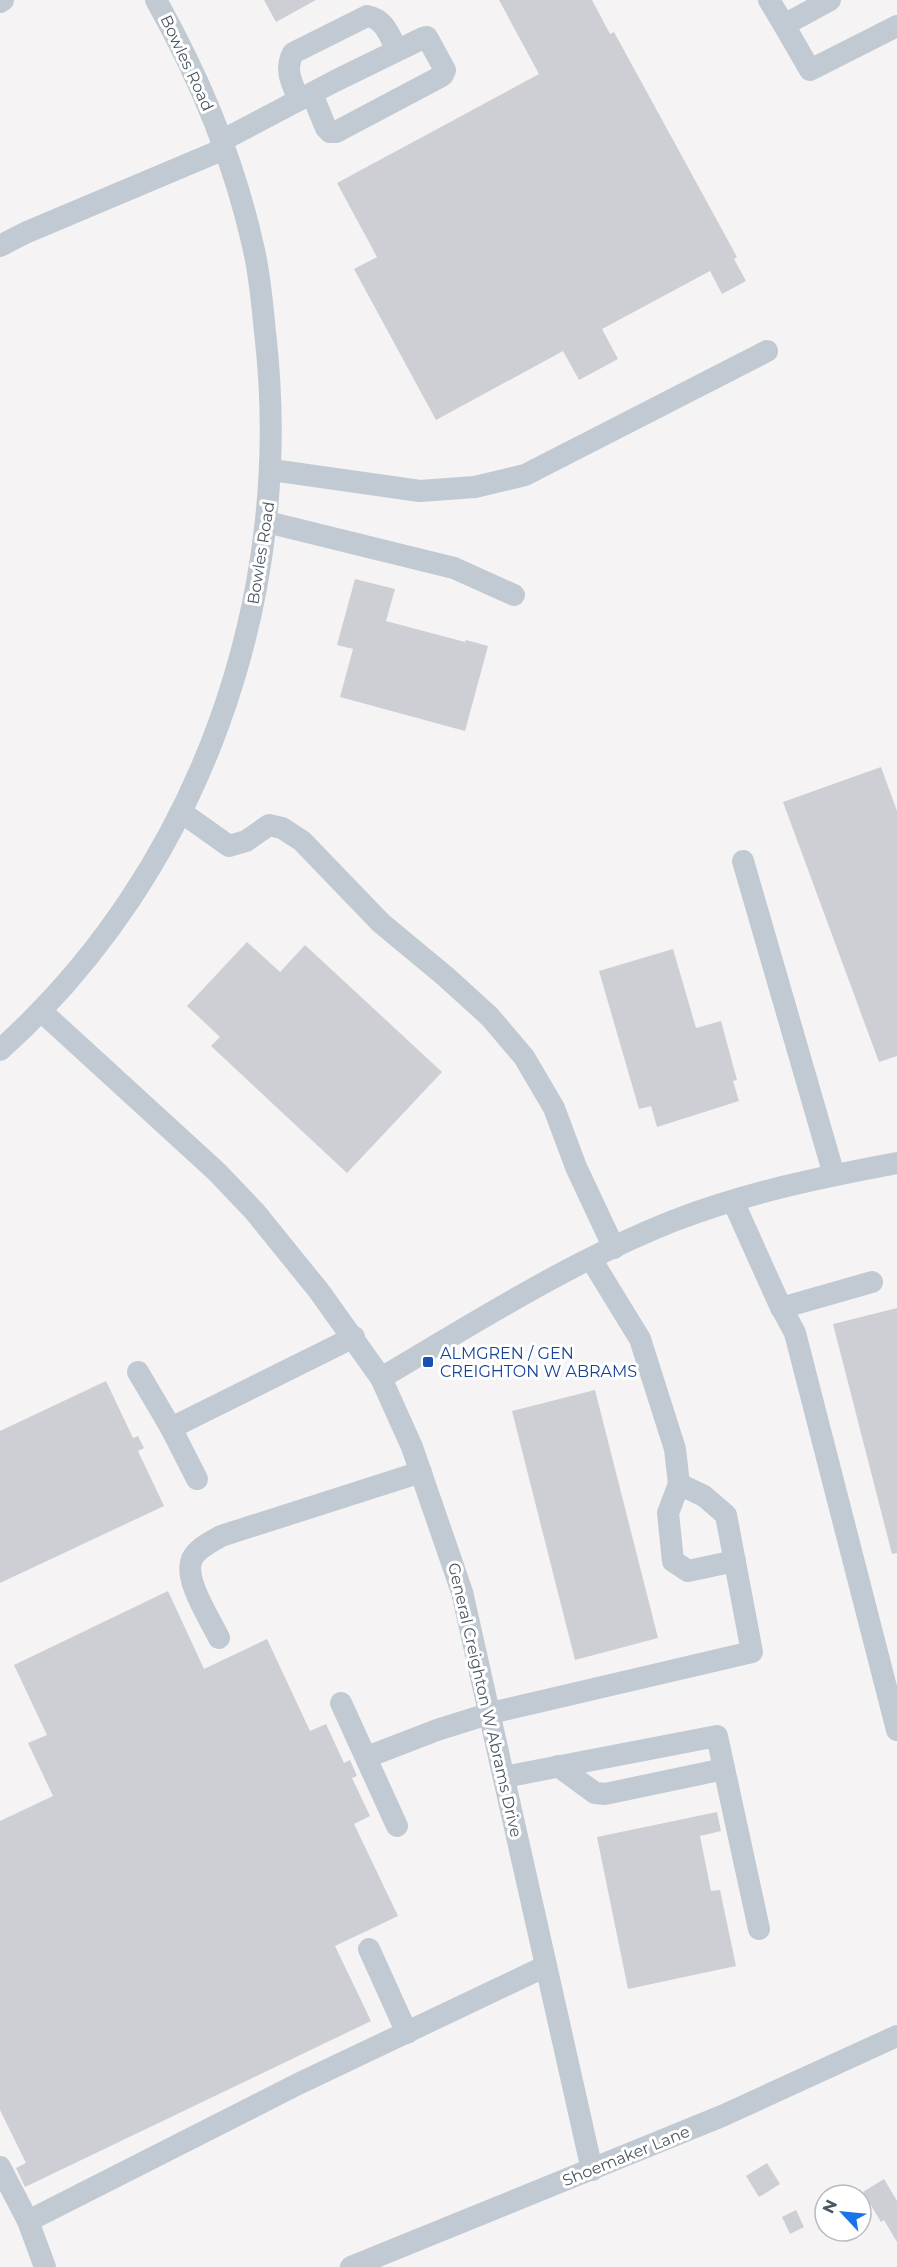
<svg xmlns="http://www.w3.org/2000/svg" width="897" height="2267" font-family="Montserrat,sans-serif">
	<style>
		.building { fill: #cdcfd5 }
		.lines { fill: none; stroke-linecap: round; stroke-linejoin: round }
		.minor { stroke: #c1cad2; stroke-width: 22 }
		.transit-dot { fill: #1a4fb4; stroke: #fff; stroke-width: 2 }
		.labels { text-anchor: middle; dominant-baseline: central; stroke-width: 6; stroke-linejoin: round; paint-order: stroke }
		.street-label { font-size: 16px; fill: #4a5661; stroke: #fff }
		.transit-label { font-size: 16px; fill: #164399; stroke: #fff; text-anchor: start }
	</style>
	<rect width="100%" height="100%" fill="#f5f3f3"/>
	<!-- building -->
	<g class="building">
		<polygon points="264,0 316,0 276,22"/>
		<polygon points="499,0 592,0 610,34 614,32 737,257 734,259 746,281 722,294 710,271 602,329 618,359 579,380 563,351 436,420 354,269 377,257 337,183 539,74"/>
		<polygon points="355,579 395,589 386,621 465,642 466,640 488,646 465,731 340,697 353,649 337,645"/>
		<polygon points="881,767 897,811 897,1056 879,1062 783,802"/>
		<polygon points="247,942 280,972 305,945 442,1072 347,1173 211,1046 220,1037 187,1006"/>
		<polygon points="673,949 696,1028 721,1021 737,1080 733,1081 739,1101 657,1127 651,1106 639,1109 599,971"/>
		<polygon points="897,1308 897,1553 892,1554 833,1324"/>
		<polygon points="106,1381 133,1438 138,1436 144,1448 138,1451 164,1506 0,1583 0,1431"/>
		<polygon points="595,1390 658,1638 575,1660 512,1411"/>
		<polygon points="168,1591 204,1669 267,1639 310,1731 326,1724 344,1763 350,1760 357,1776 352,1778 370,1816 354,1824 398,1916 335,1946 371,2021 25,2187 16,2168 26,2163 0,2110 0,1821 53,1796 28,1743 47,1735 14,1665"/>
		<polygon points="717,1812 721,1831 700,1836 711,1891 720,1890 736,1966 628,1989 597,1837"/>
		<polygon points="767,2163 780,2184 759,2197 746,2176"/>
		<polygon points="884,2179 897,2201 897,2242 884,2220 881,2222 863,2192"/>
		<polygon points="796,2210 804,2227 790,2234 782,2217"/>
	</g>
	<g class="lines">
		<!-- minor -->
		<g class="minor">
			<polyline points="769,0 784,25 830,0"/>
			<polyline points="0,2 3,0"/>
			<polyline points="784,25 810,70 897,26"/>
			<path d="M299 100C292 83 284 70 293 53L367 16C385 19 389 35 397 50"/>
			<polyline points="221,141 335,81 423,38 427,37 445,70 443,75 438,78 336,132 330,132 326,128 312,94"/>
			<polyline points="0,246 25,233 224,149"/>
			<polyline points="272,470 420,491 475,487 525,475 767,351"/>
			<polyline points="267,522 454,568 514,595"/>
			<polyline points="181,812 229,846 246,841 269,825 282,828 302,841 381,923 445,976 490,1017 524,1057 554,1108 576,1167 614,1248"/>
			<polyline points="743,861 834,1175"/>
			<polyline points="41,1011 217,1172 255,1212 319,1291 381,1378 412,1447 462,1592 592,2170"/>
			<path d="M0 1050C200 871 296 596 265 332 262 303 260 274 253 246 234 160 199 77 156 0"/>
			<polyline points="733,1201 778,1301 795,1333 897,1730"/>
			<polyline points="781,1308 872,1282"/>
			<polyline points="138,1372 171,1428 197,1479"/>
			<path d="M381 1378C476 1322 570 1262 673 1221 745 1193 821 1177 897 1163"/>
			<polyline points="171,1428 354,1337"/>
			<polyline points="679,1484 668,1513 673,1561 688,1571 735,1561"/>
			<path d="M219 1638C210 1619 183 1579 192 1559 197 1548 211 1542 221 1536L421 1472"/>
			<polyline points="341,1703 397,1826"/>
			<polyline points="367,1757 437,1730 491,1713 752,1652 726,1515 704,1496 679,1484 675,1449 640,1339 591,1259"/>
			<polyline points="558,1766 595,1793 605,1794 724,1769"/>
			<polyline points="504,1777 717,1736 759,1929"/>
			<polyline points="369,1949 407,2033"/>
			<polyline points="0,2167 28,2221"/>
			<polyline points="45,2267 28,2221 298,2084 546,1966"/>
			<polyline points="351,2267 722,2116 897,2036"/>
		</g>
	</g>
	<!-- markers -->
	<rect class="transit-dot" x="422" y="1356" width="12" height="12" rx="3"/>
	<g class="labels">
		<!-- street labels -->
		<g class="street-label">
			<text transform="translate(187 63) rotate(65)">Bowles Road</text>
			<text transform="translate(261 553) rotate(-81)">Bowles Road</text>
			<text transform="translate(485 1700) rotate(77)">General Creighton W Abrams Drive</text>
			<text transform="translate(626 2156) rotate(-22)">Shoemaker Lane</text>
		</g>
		<!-- transit labels -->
		<g class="transit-label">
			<text x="440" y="1353">ALMGREN / GEN<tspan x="440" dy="18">CREIGHTON W ABRAMS</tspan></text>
		</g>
	</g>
	<!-- north arrow -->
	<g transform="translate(843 2213) rotate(296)"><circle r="28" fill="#ffffff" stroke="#b7bbc0" stroke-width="1.5"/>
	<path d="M0-4.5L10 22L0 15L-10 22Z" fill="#1a73e8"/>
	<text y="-9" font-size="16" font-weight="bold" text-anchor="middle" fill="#4a5661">N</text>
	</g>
</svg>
